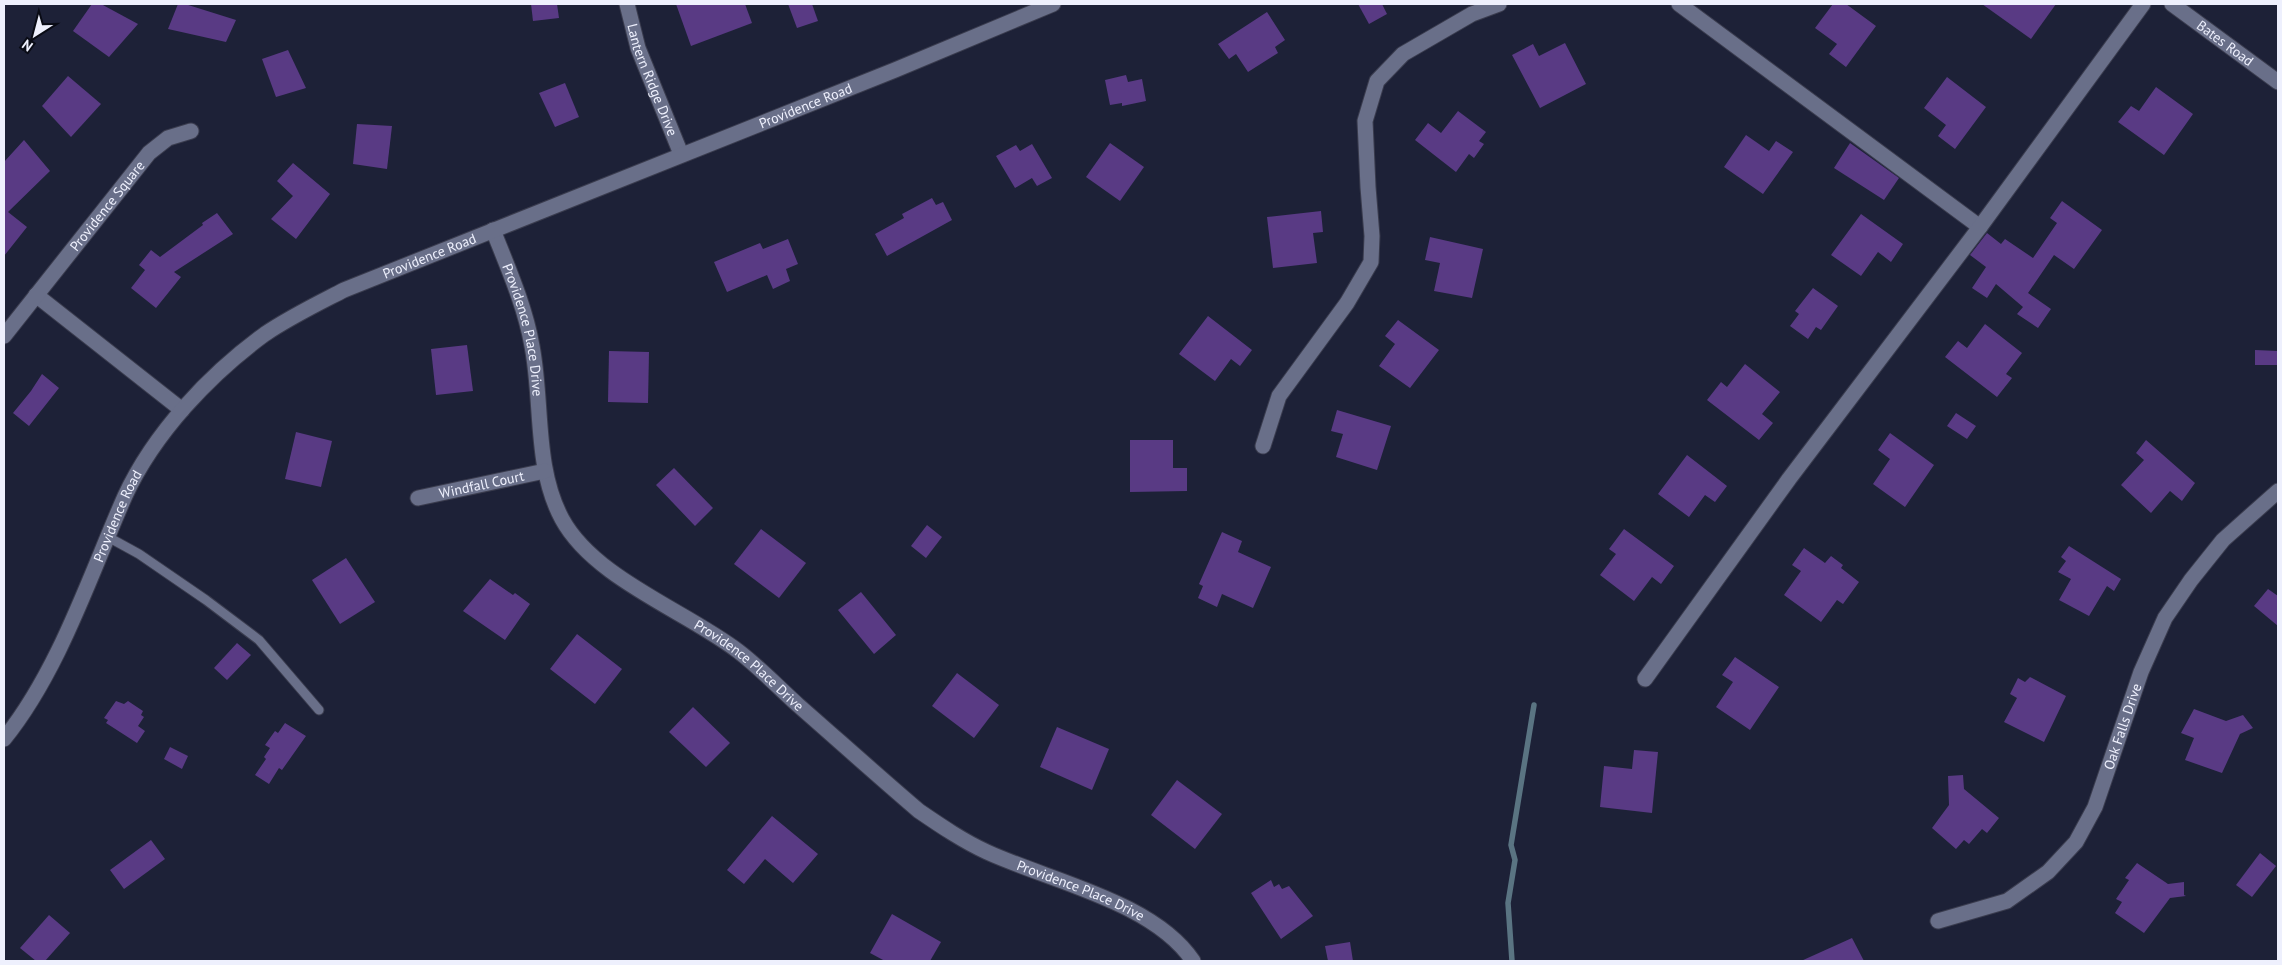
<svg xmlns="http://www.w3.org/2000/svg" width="2282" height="965" font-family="'PT Sans',sans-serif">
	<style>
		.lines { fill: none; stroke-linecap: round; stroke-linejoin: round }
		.stream { stroke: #5a7482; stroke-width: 5.5 }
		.building { fill: #593a84 }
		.service-casing { stroke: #3a3c4e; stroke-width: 11 }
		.minor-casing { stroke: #3a3c4e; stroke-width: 17 }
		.tertiary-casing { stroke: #3a3c4e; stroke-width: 17 }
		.service { stroke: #696f89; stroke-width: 9 }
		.minor { stroke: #696f89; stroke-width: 15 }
		.tertiary { stroke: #696f89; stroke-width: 15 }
		.labels { text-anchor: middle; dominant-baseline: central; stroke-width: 4.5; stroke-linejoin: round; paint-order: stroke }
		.street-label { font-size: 14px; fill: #eef0fd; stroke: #090b15 }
	</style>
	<rect width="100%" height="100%" fill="#1d2137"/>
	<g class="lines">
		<!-- stream -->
		<polyline class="stream" points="1512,961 1508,903 1515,860 1511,845 1534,705"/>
	</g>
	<!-- building -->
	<g class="building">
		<polygon points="92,4 101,4 138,24 109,57 73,31"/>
		<polygon points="178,4 185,4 236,20 226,42 168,29"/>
		<polygon points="531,4 557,4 559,18 533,21"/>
		<polygon points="676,4 745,4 752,23 691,46"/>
		<polygon points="788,4 812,4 818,21 797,28"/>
		<polygon points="1358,4 1382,4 1387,14 1369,24"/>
		<polygon points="1833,4 1846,4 1876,26 1846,67 1829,54 1837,44 1815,28"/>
		<polygon points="1982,4 2056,4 2031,39"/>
		<polygon points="1267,12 1285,40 1275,47 1278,53 1248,72 1236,54 1229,59 1218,44"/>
		<polygon points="1565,43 1586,84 1540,108 1512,55 1533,44 1539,56"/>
		<polygon points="288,50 306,88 276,97 262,59"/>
		<polygon points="1126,75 1128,82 1142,79 1146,101 1122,106 1122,103 1110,105 1105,80"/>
		<polygon points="68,76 101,104 71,137 42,106"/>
		<polygon points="1947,77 1986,107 1955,149 1938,136 1946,125 1924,108"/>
		<polygon points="565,83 579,117 555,127 539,93"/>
		<polygon points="2156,87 2193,114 2164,155 2118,122 2131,106 2139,111"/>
		<polygon points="1458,111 1486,132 1479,141 1484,144 1474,158 1469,154 1456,172 1415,140 1428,123 1441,133"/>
		<polygon points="357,124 392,126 387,169 353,164"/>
		<polygon points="1746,135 1769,151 1776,141 1793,152 1763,194 1724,167"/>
		<polygon points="24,140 50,171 8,212 27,227 4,256 4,162"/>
		<polygon points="1110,143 1144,167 1120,201 1086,177"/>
		<polygon points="1850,143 1899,178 1884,200 1834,168"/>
		<polygon points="1032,144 1052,178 1037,186 1032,178 1015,188 996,156 1016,145 1020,151"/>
		<polygon points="293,163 330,194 296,239 271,219 293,196 277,181"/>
		<polygon points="932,198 936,205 943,202 952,220 887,256 875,234 904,218 902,214"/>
		<polygon points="2062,201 2102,230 2074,269 2054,255 2028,293 2051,309 2038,328 2017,314 2023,307 1996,284 1987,298 1972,288 1986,267 1970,255 1987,233 2001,244 2005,239 2033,258 2057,223 2050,218"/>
		<polygon points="1321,211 1323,232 1313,233 1317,263 1273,268 1267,217"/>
		<polygon points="217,213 233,234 174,272 181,277 156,308 131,288 145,270 139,265 151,250 160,257 203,225 202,223"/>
		<polygon points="1861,214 1903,244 1891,262 1878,252 1861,276 1831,255"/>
		<polygon points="1430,237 1483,249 1472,298 1434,291 1440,263 1425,260"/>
		<polygon points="788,239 798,264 786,269 790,281 773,289 767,275 727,292 714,262 760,243 763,249"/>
		<polygon points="1813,288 1838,306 1821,330 1816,327 1808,339 1790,326 1799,314 1795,311"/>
		<polygon points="1208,316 1252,350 1240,366 1231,359 1215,381 1179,354"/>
		<polygon points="1398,320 1439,350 1410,388 1379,366 1395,344 1385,336"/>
		<polygon points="1985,324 2022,353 2006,374 2012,378 1997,397 1945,357 1958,341 1967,348"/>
		<polygon points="467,345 473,391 436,395 431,349"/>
		<polygon points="2255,350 2278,351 2278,365 2255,365"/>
		<polygon points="609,351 649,352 648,403 608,402"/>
		<polygon points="1745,364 1780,392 1762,414 1773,423 1759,440 1707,400 1721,382 1727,387"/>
		<polygon points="42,374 59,388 29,426 13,413 31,391"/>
		<polygon points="1337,410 1391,426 1377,470 1336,457 1343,434 1331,431"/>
		<polygon points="1956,413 1976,426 1967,439 1947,426"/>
		<polygon points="296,432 332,441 321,487 285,479"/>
		<polygon points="1890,433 1934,465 1905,507 1873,484 1890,459 1878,450"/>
		<polygon points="1130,440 1173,440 1173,468 1187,468 1187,491 1130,492"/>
		<polygon points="2146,440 2195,483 2182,501 2170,491 2151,513 2121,485 2144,460 2136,453"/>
		<polygon points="1687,455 1727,486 1715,502 1705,495 1689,517 1658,494"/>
		<polygon points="674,468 713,508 695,526 656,485"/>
		<polygon points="927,525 942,537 926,558 911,546"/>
		<polygon points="761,529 806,563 779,598 734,564"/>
		<polygon points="1624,529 1674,566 1661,584 1652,577 1634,601 1600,575 1616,554 1609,549"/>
		<polygon points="1222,532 1242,541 1238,552 1271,567 1253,608 1222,594 1217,607 1198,598 1203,586 1199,584"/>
		<polygon points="2069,546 2121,579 2114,591 2107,586 2089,616 2059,600 2071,579 2058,572 2066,561 2061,557"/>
		<polygon points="1804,548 1825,563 1831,556 1843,565 1841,568 1859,582 1843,604 1837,600 1821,622 1784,595 1801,571 1792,565"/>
		<polygon points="346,558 375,602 340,624 312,580"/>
		<polygon points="490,579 513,595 515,593 530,604 505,640 463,611"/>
		<polygon points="2268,589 2278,596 2278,626 2254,606"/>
		<polygon points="861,592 896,635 874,654 838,610"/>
		<polygon points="577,634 622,669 595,704 550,669"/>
		<polygon points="237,643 251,655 227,680 214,668"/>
		<polygon points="1735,657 1779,687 1750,730 1716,707 1733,682 1722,675"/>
		<polygon points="957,673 999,705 974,738 932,706"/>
		<polygon points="2030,677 2066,696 2044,742 2004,722 2017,698 2010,694 2018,678 2025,682"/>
		<polygon points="116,701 124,704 128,701 143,711 141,715 144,717 138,726 145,731 137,743 106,723 108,720 104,718"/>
		<polygon points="693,707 730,743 706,767 669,732"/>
		<polygon points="2194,709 2226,721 2243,715 2253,728 2240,734 2222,773 2185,760 2194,738 2181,733"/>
		<polygon points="285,723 306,736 282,770 279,768 269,784 255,775 266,759 264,757 270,748 265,745 275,731 278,733"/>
		<polygon points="1057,727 1109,749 1092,790 1040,767"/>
		<polygon points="170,747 188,756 182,769 164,759"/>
		<polygon points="1634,750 1658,752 1652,813 1600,807 1604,766 1632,769"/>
		<polygon points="1963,775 1964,789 1999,818 1987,833 1982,829 1969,844 1964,840 1956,849 1932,828 1949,805 1948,776"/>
		<polygon points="1177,780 1222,814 1195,849 1151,815"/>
		<polygon points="772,816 818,854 793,883 765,859 744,884 727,870"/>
		<polygon points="151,840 165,859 124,889 110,870"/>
		<polygon points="2260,853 2276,866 2252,897 2236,885"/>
		<polygon points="2137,863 2168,884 2184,882 2184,895 2186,896 2170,898 2144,933 2115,913 2122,902 2116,899 2129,880 2125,878"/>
		<polygon points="1271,880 1274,887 1279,884 1282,889 1289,886 1313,916 1281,939 1251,893"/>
		<polygon points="892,914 941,942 930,961 885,961 870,953"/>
		<polygon points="49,915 70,933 45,961 36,961 20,948"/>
		<polygon points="1852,938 1864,961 1801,961"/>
		<polygon points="1350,942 1353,961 1328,961 1325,946"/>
	</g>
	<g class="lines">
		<!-- service casing -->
		<g class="service-casing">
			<polyline id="service" points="108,537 139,554 206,600 259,640 319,710"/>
		</g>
		<!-- minor casing -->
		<g class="minor-casing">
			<g id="minor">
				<path id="s1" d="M627 4 638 48 681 154"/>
				<polyline points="1679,4 1980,227"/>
				<path id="s2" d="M2172 4 2278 82"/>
				<path id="s3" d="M493 230C508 268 525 306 532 346 543 403 534 467 562 519 594 578 684 610 738 651 759 667 778 687 798 705 838 740 878 776 919 811 941 826 963 841 987 852 1050 881 1154 902 1193 961"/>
				<polyline points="36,295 182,410"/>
				<path id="s4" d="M4 336 149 153 168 138 191 131"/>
				<polyline points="1263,446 1279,396 1347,303 1371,262 1372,236 1368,187 1365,121 1377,81 1403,54 1472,14 1499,4"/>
				<path id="s5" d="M418 498 545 471"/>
				<polyline points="1645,679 1789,479 1980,227 2143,4"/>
				<path id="s6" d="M1938 921 2007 901 2048 872 2076 842 2095 807 2141 672 2165 618 2191 580 2223 540 2278 491"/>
			</g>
		</g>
		<!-- tertiary casing -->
		<g class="tertiary-casing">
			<g id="tertiary">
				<path id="s7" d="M4 739C59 671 90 575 125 496 154 433 210 374 265 334 290 317 317 304 344 290L895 70 1053 4"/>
			</g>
		</g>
		<!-- service -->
		<use href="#service" class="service"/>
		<!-- minor -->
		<use href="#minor" class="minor"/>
		<!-- tertiary -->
		<use href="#tertiary" class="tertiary"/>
	</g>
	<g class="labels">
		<!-- street labels -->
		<g class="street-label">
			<text stroke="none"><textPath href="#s2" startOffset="66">Bates Road</textPath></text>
			<text stroke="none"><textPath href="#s1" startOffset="80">Lantern Ridge Drive</textPath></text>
			<text stroke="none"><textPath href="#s7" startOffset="1076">Providence Road</textPath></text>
			<text stroke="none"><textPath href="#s4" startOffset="166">Providence Square</textPath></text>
			<text stroke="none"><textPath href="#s7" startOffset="671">Providence Road</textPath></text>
			<text stroke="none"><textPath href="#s3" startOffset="105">Providence Place Drive</textPath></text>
			<text stroke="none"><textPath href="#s5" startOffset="65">Windfall Court</textPath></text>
			<text stroke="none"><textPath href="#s7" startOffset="251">Providence Road</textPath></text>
			<text stroke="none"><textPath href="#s3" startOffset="539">Providence Place Drive</textPath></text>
			<text stroke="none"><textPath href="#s6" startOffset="288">Oak Falls Drive</textPath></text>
			<text stroke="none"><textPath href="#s3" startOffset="944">Providence Place Drive</textPath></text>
		</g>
	</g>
	<!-- border -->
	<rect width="2282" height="965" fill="none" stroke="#eef0fd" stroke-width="10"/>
	<!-- north arrow -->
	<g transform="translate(35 35) rotate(216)" stroke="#090b15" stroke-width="4" paint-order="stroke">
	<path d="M0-4L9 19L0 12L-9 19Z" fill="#eef0fd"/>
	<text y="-8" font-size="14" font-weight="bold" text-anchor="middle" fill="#eef0fd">N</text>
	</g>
</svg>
